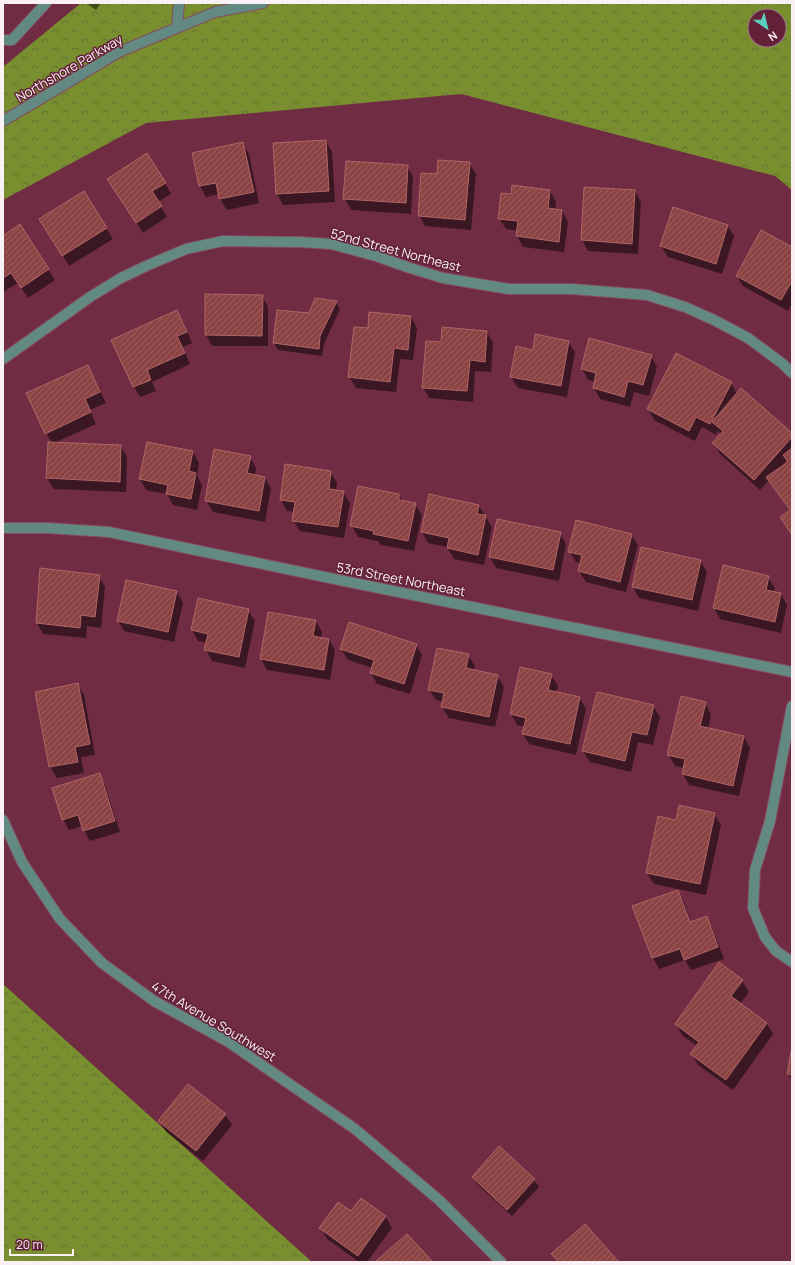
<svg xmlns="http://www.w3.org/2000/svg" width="795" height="1265" font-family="Manrope,sans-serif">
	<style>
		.forest { fill: url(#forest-crowns); fill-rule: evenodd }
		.shadow { fill: #0007; fill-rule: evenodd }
		.building { fill: url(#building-hatch); stroke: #b16565 }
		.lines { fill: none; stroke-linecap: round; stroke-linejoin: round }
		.minor-casing { stroke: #854c5f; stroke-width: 12 }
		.minor { stroke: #638a82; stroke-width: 10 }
		.labels { text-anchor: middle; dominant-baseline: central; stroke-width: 3; stroke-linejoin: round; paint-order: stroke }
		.street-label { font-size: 13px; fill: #f9f1f3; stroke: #632139 }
	</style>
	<defs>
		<pattern id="forest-crowns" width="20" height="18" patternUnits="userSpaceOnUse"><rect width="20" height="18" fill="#798e2e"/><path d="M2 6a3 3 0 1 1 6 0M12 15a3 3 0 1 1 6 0" fill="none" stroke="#677239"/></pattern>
		<pattern id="building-hatch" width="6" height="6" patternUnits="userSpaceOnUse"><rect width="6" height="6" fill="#8b4344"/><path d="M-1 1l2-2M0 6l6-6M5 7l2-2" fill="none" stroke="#9c5f5f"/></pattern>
	</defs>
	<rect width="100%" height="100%" fill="#6f2c43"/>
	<!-- forest -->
	<g class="forest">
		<path d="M81 3H792V190L775 176 461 94 146 123 3 200V67ZM755 16H779V40H755Z"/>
		<polygon points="3,984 312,1262 3,1262"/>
	</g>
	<!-- shadow -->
	<g class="shadow">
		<polygon points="86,3 101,3 96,10"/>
		<polygon points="326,141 332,152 335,202 283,205 277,194 274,144"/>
		<polygon points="242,143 249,154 259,203 227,210 220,199 219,194 206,197 200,186 193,154"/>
		<polygon points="347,162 407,166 413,177 411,214 351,210 345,199"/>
		<polygon points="469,163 476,174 471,230 425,226 419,215"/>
		<polygon points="165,183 171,194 158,202 167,217 143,233 115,190"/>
		<polygon points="550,191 556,202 555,210 562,211 568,222 564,252 523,247 517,236 518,231 506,229 499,218 512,195"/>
		<polygon points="635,191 641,202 638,254 588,251 582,240"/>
		<polygon points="727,225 734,236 722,274 668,257 661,246"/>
		<polygon points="20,226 55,280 28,298 18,283 3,292 3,237"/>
		<polygon points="106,228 113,239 69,266 47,230"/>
		<polygon points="792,248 792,303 788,311 743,286 737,276"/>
		<polygon points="262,296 268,307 268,346 212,346 206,335"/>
		<polygon points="336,302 340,309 324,344 322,356 278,350 274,343 277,311 310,314"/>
		<polygon points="176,311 183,322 192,343 183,347 190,364 152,382 156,391 140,397 134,387"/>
		<polygon points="411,317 417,328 413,360 400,359 396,392 356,388 349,377 369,330"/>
		<polygon points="487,332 493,343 491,372 475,371 473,402 429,398 423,387 442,344"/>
		<polygon points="568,342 575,352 567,397 518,388 511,377 534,351"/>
		<path d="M676 354 731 383 737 394 792 434V535L781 517 790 511 769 480 760 490 720 454 714 443 721 434 718 431 716 435 702 427 695 441 654 420 648 409ZM787 460 788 463 781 467Z"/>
		<polygon points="651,356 657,367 649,396 634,392 630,407 600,399 594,388 595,382 588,380 582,369"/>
		<polygon points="87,366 106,403 90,410 96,424 54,443 121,446 127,457 126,492 54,489 47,478 49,443 52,443 46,433"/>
		<polygon points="147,443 193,452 199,463 197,476 202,485 197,510 173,505 167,494 146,490 140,479"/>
		<polygon points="250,457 256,468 255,476 265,478 271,488 265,522 213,512 206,501"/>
		<polygon points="330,472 337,483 336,491 343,492 350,503 344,538 300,531 293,520 295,512 287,511 281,500"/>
		<polygon points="399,495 403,502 415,504 422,515 414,551 381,545 378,541 358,537 352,526"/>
		<polygon points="479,506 492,527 484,565 454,559 447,547 428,543 422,532"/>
		<polygon points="560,533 566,544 559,581 496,568 490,557"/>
		<polygon points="631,535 638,545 626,592 586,582 579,571 581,564 576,562 569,551"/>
		<polygon points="700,561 707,572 698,611 639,598 633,587"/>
		<polygon points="99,576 105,587 101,628 87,626 86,638 43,634 37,623"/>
		<polygon points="768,577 775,588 774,593 781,594 787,605 781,633 720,619 714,608"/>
		<polygon points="177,592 183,603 174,642 124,631 118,620"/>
		<polygon points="248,610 255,621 245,668 212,661 206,650 207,643 198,641 192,630"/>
		<polygon points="316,621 322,632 321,638 329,639 335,650 330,680 267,670 261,659"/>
		<polygon points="416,644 422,655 410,694 377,684 371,673 373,668 348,660 341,649"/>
		<polygon points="468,655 475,666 474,671 497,676 504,687 495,727 449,718 442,707 443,702 436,700 429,689"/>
		<polygon points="521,668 551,675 558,686 556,693 580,698 586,709 576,755 529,744 523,734 525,727 517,725 511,714"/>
		<polygon points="78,685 84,695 95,755 81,757 84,773 57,778 50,767 36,692"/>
		<polygon points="705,703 711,714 708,729 744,737 750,748 739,796 689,785 683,774 684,768 675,766 669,755"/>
		<polygon points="653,706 660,717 653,745 638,742 631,772 590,762 583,751"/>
		<polygon points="99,774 105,785 120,832 90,841 82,826 69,830 63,819"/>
		<polygon points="714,814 721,825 706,895 654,884 647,873 677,821"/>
		<polygon points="678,891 684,902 691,922 706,917 712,928 724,959 691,970 685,960 659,969 653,958 633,907"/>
		<polygon points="719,964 742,981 749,992 740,1004 767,1024 773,1034 733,1090 698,1065 691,1054 697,1046 682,1035 676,1024"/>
		<polygon points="792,1051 792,1081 788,1074"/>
		<polygon points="225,1114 232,1125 203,1161 166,1132 159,1121"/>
		<polygon points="499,1148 534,1180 539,1187 512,1216 477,1184 473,1177"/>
		<polygon points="361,1199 386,1217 392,1228 367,1262 359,1262 327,1239 321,1228 351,1212"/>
	</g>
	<!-- building -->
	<g class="building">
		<polygon points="326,140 329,191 276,194 273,143"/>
		<polygon points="243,142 254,192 219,199 216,183 199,186 192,153"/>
		<polygon points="147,153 166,183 152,191 162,206 136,223 107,179"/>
		<polygon points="438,160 470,162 465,220 418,216 421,173 437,174"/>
		<polygon points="346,161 408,165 406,203 343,199"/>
		<polygon points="512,185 550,190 548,208 562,210 559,242 516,236 518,221 498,219 501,193 511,194"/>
		<polygon points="584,187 635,190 632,244 581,240"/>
		<polygon points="84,191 107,228 62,256 39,219"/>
		<polygon points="673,207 728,225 716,264 660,246"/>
		<polygon points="20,224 49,269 21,288 11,273 3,278 3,236"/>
		<polygon points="761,230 792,247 792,281 781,300 736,276"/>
		<polygon points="205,294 263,295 262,336 205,335"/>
		<polygon points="315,298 337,301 320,336 319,349 273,343 277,310 309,313"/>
		<polygon points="177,310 187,332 177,336 185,353 147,370 151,380 133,387 111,340"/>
		<polygon points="369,312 411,316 408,350 394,348 390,382 348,377 354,327 368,328"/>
		<polygon points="442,327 487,331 485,362 470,360 467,391 422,388 426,341 441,342"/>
		<polygon points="535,334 569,341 561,386 510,377 516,346 533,350"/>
		<polygon points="589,338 652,355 643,385 628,381 624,397 593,388 596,373 581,369"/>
		<polygon points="676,353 732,382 710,424 696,417 689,431 647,409"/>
		<polygon points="88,365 100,392 85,399 91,412 45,434 26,393"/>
		<polygon points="741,388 792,433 792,437 754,480 712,443 723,431 712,422"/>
		<polygon points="48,442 121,445 120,482 46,478"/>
		<polygon points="147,442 193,451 189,471 196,473 191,499 166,494 168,485 139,479"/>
		<polygon points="792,448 792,535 780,517 790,510 766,477 788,462 783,455"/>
		<polygon points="214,449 251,456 247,473 265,477 259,511 205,501"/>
		<polygon points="285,464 331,471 329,489 344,491 338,527 292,521 295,502 280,500"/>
		<polygon points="358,486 399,494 399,500 416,503 408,541 373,534 374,531 350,526"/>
		<polygon points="429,494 479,505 477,514 486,515 478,555 447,548 449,538 421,532"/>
		<polygon points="497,519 561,532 553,570 489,557"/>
		<polygon points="576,520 632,534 620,582 578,571 582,555 568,552"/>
		<polygon points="641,547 701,560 692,600 632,587"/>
		<polygon points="723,565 769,576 766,590 781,593 775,622 713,608"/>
		<polygon points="40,568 100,575 95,617 81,615 80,628 36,623"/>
		<polygon points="126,580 177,591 168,632 117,621"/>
		<polygon points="198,598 249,609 239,657 204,650 208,634 191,630"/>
		<polygon points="268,612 316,620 313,636 329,639 324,670 260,659"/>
		<polygon points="349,622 417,644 404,684 370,673 374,660 340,649"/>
		<polygon points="437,648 469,654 466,668 498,675 489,717 441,707 444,693 428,690"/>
		<polygon points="520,667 552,674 548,690 580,697 570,744 522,734 526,718 510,714"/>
		<polygon points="78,683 90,744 75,747 78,762 49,767 35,692"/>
		<polygon points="597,692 654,705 647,735 632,732 625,761 582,751"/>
		<polygon points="681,696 706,702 700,726 744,736 733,786 682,774 685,759 667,755"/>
		<polygon points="100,773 115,821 83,831 78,815 62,820 52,788"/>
		<polygon points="679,805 715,813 700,884 646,873 658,816 676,820"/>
		<polygon points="678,890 690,922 707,916 718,947 684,960 680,949 652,958 632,906"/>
		<polygon points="719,962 743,980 731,996 767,1023 726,1080 690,1054 699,1042 675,1024"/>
		<polygon points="792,1046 792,1075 787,1074"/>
		<polygon points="188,1084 226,1114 196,1151 158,1121"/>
		<polygon points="499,1146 535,1179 507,1210 472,1177"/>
		<polygon points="361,1198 386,1216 358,1256 319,1228 338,1202 351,1211"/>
		<polygon points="585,1224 619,1262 559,1262 551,1254"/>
		<polygon points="407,1234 433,1262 375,1262"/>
	</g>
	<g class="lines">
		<!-- minor casing -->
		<g class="minor-casing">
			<g id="minor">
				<polyline points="177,28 179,3"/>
				<polyline points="3,40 12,40 46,3"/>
				<polyline points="3,121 119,52 215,12 263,3"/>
				<polyline points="3,359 90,297 121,278 146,266 186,249 223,241 300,242 331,244 376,256 410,268 443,278 509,289 572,289 647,295 685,307 714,320 748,338 783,364 792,373"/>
				<polyline points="3,528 47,528 109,532 344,581 792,672"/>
				<polyline points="792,706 770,821 755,870 753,908 765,937 776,951 792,962"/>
				<polyline points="3,820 22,862 60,919 102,963 154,1001 227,1041 355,1129 439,1200 501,1262"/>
			</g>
		</g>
		<!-- minor -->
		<use href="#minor" class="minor"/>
	</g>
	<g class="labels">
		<!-- street labels -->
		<g class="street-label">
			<text transform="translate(69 68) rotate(-30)">Northshore Parkway</text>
			<text transform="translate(396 250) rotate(15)">52nd Street Northeast</text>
			<text transform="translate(401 579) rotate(11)">53rd Street Northeast</text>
			<text transform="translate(214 1021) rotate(31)">47th Avenue Southwest</text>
		</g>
	</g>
	<!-- border -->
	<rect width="795" height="1265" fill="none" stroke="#f9f1f3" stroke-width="8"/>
	<!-- north arrow -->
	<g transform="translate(767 28) rotate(145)"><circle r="19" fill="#632139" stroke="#9f7483"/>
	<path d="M0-3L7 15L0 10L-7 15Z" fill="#5ccebb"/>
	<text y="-6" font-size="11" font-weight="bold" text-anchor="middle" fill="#f9f1f3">N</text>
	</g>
	<!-- scale -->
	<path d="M10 1249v6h63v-6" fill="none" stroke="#f9f1f3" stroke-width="2"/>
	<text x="16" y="1249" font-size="12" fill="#f9f1f3" stroke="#632139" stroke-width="3" paint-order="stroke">20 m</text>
</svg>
